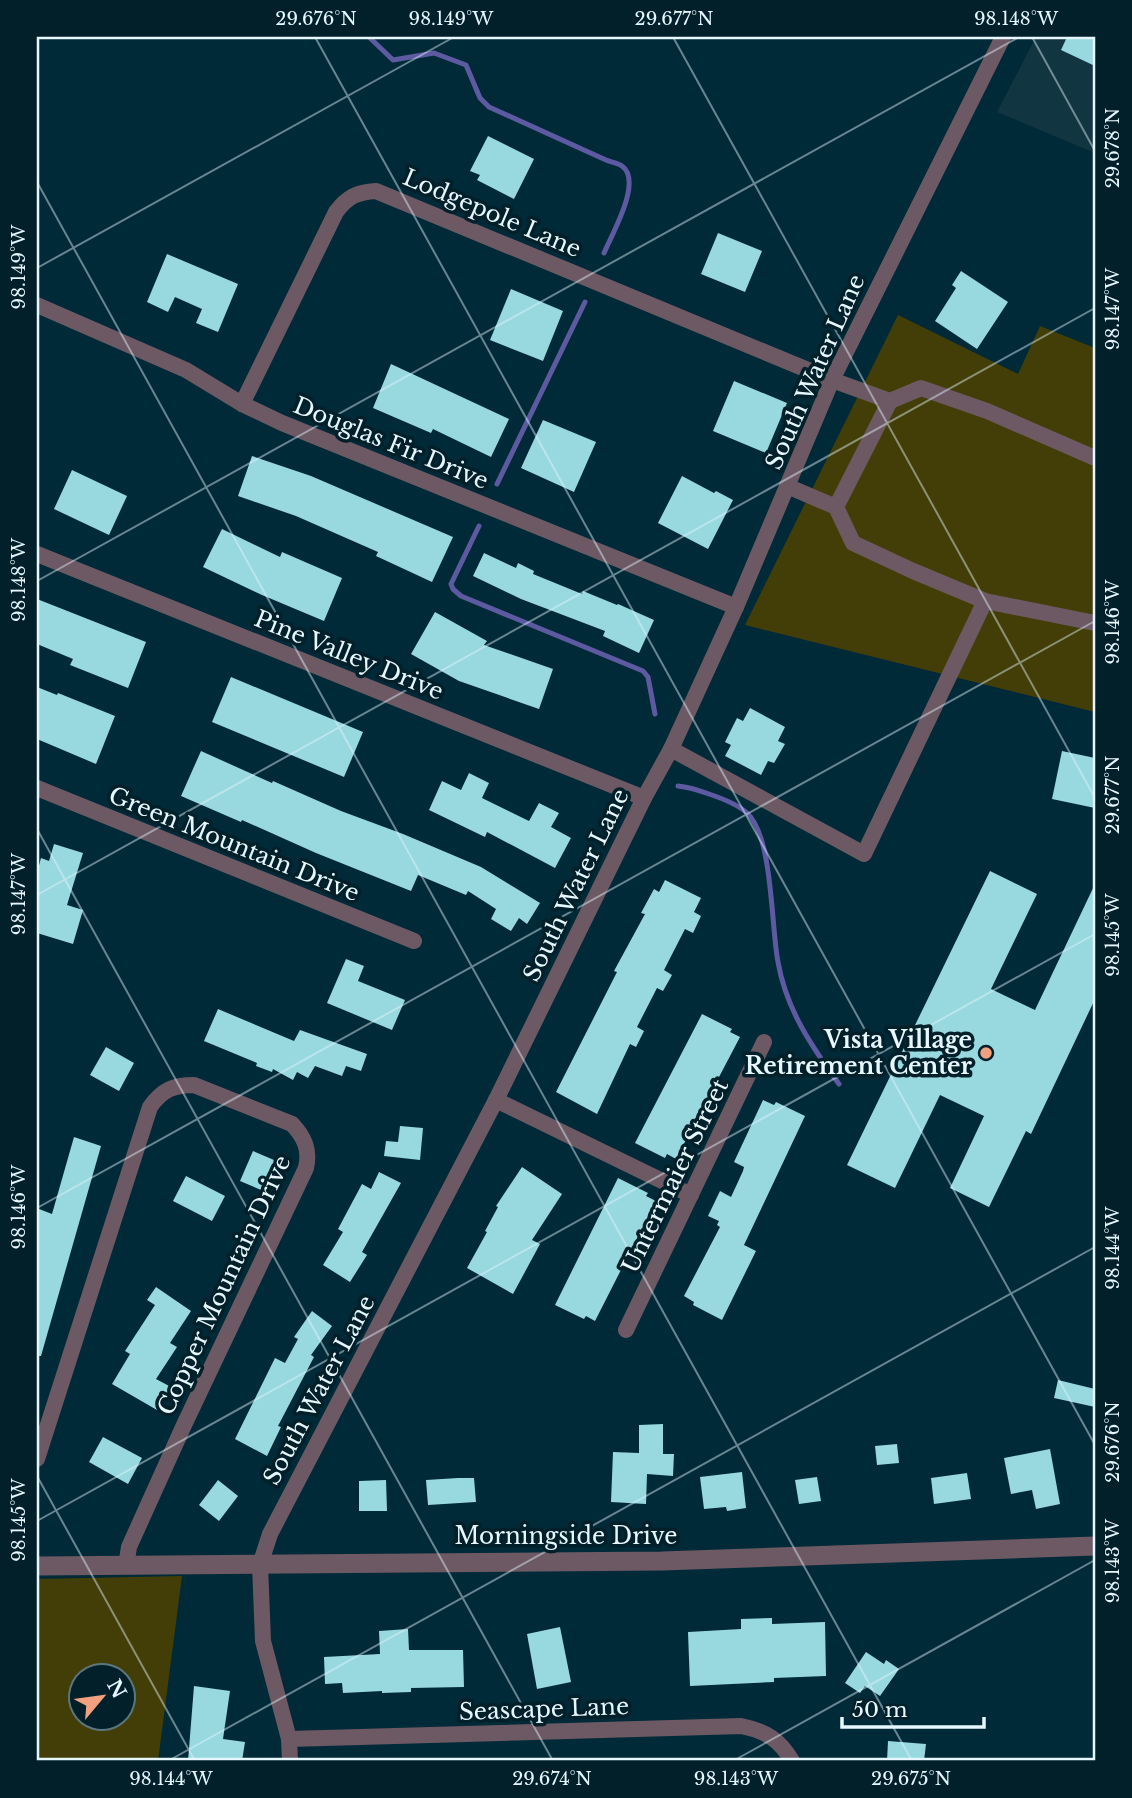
<svg xmlns="http://www.w3.org/2000/svg" width="1132" height="1798" font-family="'Libre Baskerville',serif">
	<style>
		.built { fill: #113541 }
		.green { fill: #433e07; fill-rule: evenodd }
		.lines { fill: none; stroke-linecap: round; stroke-linejoin: round }
		.stream { stroke: #5e5aa2; stroke-width: 5 }
		.building { fill: #98d8df }
		.minor { stroke: #6d5964; stroke-width: 16 }
		.tertiary { stroke: #6d5964; stroke-width: 19 }
		.ticks { fill: none; stroke: #e6f7fe; stroke-width: 2; stroke-opacity: 0.45 }
		.poi-dot { fill: #f2a17e; stroke: #022029; stroke-width: 2.5 }
		.labels { text-anchor: middle; dominant-baseline: central; stroke-width: 7; stroke-linejoin: round; paint-order: stroke }
		.street-label { font-size: 23px; fill: #e6f7fe; stroke: #022029 }
		.poi-label { font-size: 23px; font-weight: bold; fill: #e6f7fe; stroke: #022029; text-anchor: end }
		.neatline { fill: none; stroke: #e6f7fe; stroke-width: 2.5 }
		.ticks-label { font-size: 18px; text-anchor: middle; fill: #e6f7fe }
	</style>
	<rect width="100%" height="100%" fill="#002a38"/>
	<!-- built -->
	<polygon class="built" points="1036,37 1095,37 1095,153 997,112"/>
	<!-- green -->
	<g class="green">
		<polygon points="898,315 1018,374 1040,326 1095,348 1095,712 745,625"/>
		<path d="M182 1576 158 1761H37V1579ZM80 1675H122V1717H80Z"/>
	</g>
	<g class="lines">
		<!-- stream -->
		<g class="stream">
			<path d="M369 37 393 60 434 53 466 65 480 98 489 107 606 160C610 162 618 163 622 166 643 181 612 234 604 253"/>
			<polyline points="497,484 585,302"/>
			<polyline points="479,526 451,584 453,589 461,596 643,671 648,677 655,714"/>
			<path d="M678 786C689 787 698 790 709 794 721 798 737 804 747 813 773 836 771 927 778 962 786 1009 812 1047 839 1084"/>
		</g>
	</g>
	<!-- building -->
	<g class="building">
		<polygon points="1067,37 1095,37 1095,66 1061,50"/>
		<polygon points="488,136 534,159 514,199 477,180 480,175 470,171"/>
		<polygon points="718,233 762,251 745,292 701,274"/>
		<polygon points="167,254 238,284 218,332 196,323 202,309 175,297 168,312 147,302"/>
		<polygon points="961,271 1008,302 977,349 935,321 956,288 952,285"/>
		<polygon points="511,289 563,311 543,361 490,340"/>
		<polygon points="391,364 509,419 491,457 433,429 431,433 373,408"/>
		<polygon points="734,381 787,403 766,453 713,431"/>
		<polygon points="543,420 596,442 574,492 521,468"/>
		<polygon points="252,456 311,476 453,537 432,582 376,556 378,552 296,516 238,496"/>
		<polygon points="72,470 127,496 109,535 54,509"/>
		<polygon points="682,476 714,493 716,491 733,500 708,549 658,523"/>
		<polygon points="222,529 280,557 282,552 342,578 324,621 262,595 203,567"/>
		<polygon points="484,553 516,568 518,563 534,571 533,574 582,594 583,591 617,605 618,604 654,620 639,653 603,636 605,631 521,599 473,576"/>
		<polygon points="37,599 146,642 128,688 70,665 73,659 37,644"/>
		<polygon points="435,612 487,641 484,645 553,669 539,709 459,681 411,654"/>
		<polygon points="231,677 363,732 344,777 212,722"/>
		<polygon points="37,687 57,695 58,693 115,716 96,764 37,739"/>
		<polygon points="750,708 785,727 778,741 785,744 774,763 768,761 761,775 725,756 731,745 725,742 737,718 743,721"/>
		<polygon points="201,751 272,783 273,781 341,811 403,834 481,867 540,903 527,924 519,918 511,931 491,919 496,909 468,891 466,895 418,875 411,891 316,853 242,820 241,822 181,796"/>
		<polygon points="1062,751 1095,758 1095,808 1052,799"/>
		<polygon points="469,773 489,783 482,798 529,821 539,803 559,813 551,827 571,838 555,868 487,832 485,837 429,810 442,781 461,790"/>
		<polygon points="54,844 83,853 67,905 83,910 73,944 37,933 37,873 41,858 49,861"/>
		<polygon points="990,871 1037,894 991,989 1035,1010 1095,884 1095,999 1031,1134 1026,1131 989,1207 950,1188 984,1116 940,1095 895,1188 847,1165"/>
		<polygon points="665,880 701,898 694,912 701,916 693,933 685,929 664,970 672,975 663,991 657,988 637,1027 644,1031 636,1047 630,1044 597,1114 556,1092 617,972 614,971 645,914 641,913 654,889 659,892"/>
		<polygon points="346,959 364,966 358,981 405,1000 392,1030 327,1003"/>
		<polygon points="218,1009 294,1041 300,1030 367,1054 361,1071 346,1066 342,1076 315,1066 308,1078 297,1072 293,1080 273,1069 272,1072 256,1066 257,1063 204,1041"/>
		<polygon points="702,1014 732,1029 730,1032 740,1037 676,1159 667,1154 665,1158 635,1143"/>
		<polygon points="106,1047 134,1063 119,1091 90,1075"/>
		<polygon points="763,1100 774,1105 776,1102 805,1116 744,1245 756,1251 722,1320 693,1305 694,1302 684,1296 720,1227 717,1225 719,1221 708,1216 720,1191 731,1197 743,1171 744,1167 734,1162"/>
		<polygon points="400,1126 423,1128 420,1160 384,1156 386,1141 398,1142"/>
		<polygon points="74,1137 101,1146 41,1356 37,1356 37,1217 39,1209 52,1214"/>
		<polygon points="253,1151 281,1163 268,1193 240,1181"/>
		<polygon points="522,1167 562,1194 532,1240 540,1244 513,1294 467,1268 487,1232 485,1231 498,1207 496,1206"/>
		<polygon points="379,1172 401,1183 362,1252 367,1255 350,1282 323,1265 343,1232 338,1229 362,1184 371,1189"/>
		<polygon points="186,1176 225,1196 212,1221 173,1201"/>
		<polygon points="618,1178 648,1193 646,1196 656,1201 595,1321 586,1316 584,1319 555,1305"/>
		<polygon points="156,1287 191,1311 170,1343 177,1347 156,1379 171,1387 157,1410 112,1384 130,1354 125,1351 155,1305 147,1300"/>
		<polygon points="312,1311 332,1326 311,1355 314,1357 278,1426 281,1427 267,1456 235,1439 275,1358 285,1363 298,1339 294,1337"/>
		<polygon points="1058,1380 1095,1389 1095,1407 1054,1398"/>
		<polygon points="663,1424 663,1454 674,1454 673,1476 647,1474 646,1504 611,1502 613,1452 639,1453 639,1425"/>
		<polygon points="103,1437 142,1458 128,1484 89,1462"/>
		<polygon points="897,1444 899,1463 877,1465 875,1446"/>
		<polygon points="1050,1449 1060,1504 1036,1509 1032,1490 1011,1494 1004,1458"/>
		<polygon points="742,1472 746,1508 727,1511 726,1507 704,1509 700,1477"/>
		<polygon points="967,1473 971,1499 934,1504 931,1478"/>
		<polygon points="817,1477 821,1501 799,1504 795,1480"/>
		<polygon points="458,1478 474,1478 476,1502 428,1505 426,1480"/>
		<polygon points="218,1480 238,1496 219,1521 199,1505"/>
		<polygon points="386,1480 387,1511 359,1511 359,1481"/>
		<polygon points="772,1618 772,1624 825,1622 826,1676 774,1678 774,1682 690,1686 688,1632 741,1629 741,1619"/>
		<polygon points="560,1627 571,1682 537,1689 527,1634"/>
		<polygon points="408,1629 409,1650 463,1650 464,1687 411,1688 411,1692 382,1693 382,1691 343,1693 342,1683 325,1684 324,1657 380,1654 379,1631"/>
		<polygon points="866,1652 884,1664 886,1660 899,1669 880,1696 865,1686 860,1693 845,1683"/>
		<polygon points="194,1686 230,1691 223,1739 245,1742 242,1761 188,1761"/>
		<polygon points="888,1741 926,1744 924,1761 887,1761"/>
	</g>
	<g class="lines">
		<!-- minor -->
		<g class="minor">
			<polyline points="37,305 186,370 242,404 282,423 736,607"/>
			<path d="M242 404 336 212C347 197 357 192 376 191L832 380 890 401 921 388 987 411 1095 458"/>
			<polyline points="787,486 836,507 853,543 913,571 985,601 1095,623"/>
			<polyline points="836,507 890,401"/>
			<polyline points="37,554 644,798"/>
			<polyline points="671,749 864,854 985,601"/>
			<polyline points="37,788 414,941"/>
			<polyline points="496,1100 691,1195"/>
			<polyline points="626,1330 764,1042"/>
			<path d="M37 1459 150 1107C162 1090 173 1085 194 1085L292 1124C305 1138 310 1150 306 1168L184 1425 129 1547 126 1566"/>
			<path d="M289 1739 741 1726C766 1731 780 1740 792 1761"/>
			<polyline points="290,1761 289,1739 263,1641 260,1565 270,1534 496,1100 644,798 671,749 736,607 832,380 1003,37"/>
		</g>
		<!-- tertiary -->
		<polyline class="tertiary" points="37,1566 662,1561 1095,1546"/>
	</g>
	<!-- ticks -->
	<path class="ticks" d="M315 37 1095 1445M673 37 1095 798M1032 37 1095 151M37 182 912 1761M37 268 454 37M37 581 1019 37M37 829 553 1761M37 895 1095 308M37 1208 1095 621M37 1476 195 1761M37 1521 1095 934M168 1761 1095 1247M733 1761 1095 1560"/>
	<!-- markers -->
	<circle class="poi-dot" cx="986" cy="1053" r="7"/>
	<g class="labels">
		<!-- street labels -->
		<g class="street-label">
			<text transform="translate(492 213) rotate(23)">Lodgepole Lane</text>
			<text transform="translate(815 372) rotate(-66)">South Water Lane</text>
			<text transform="translate(391 443) rotate(22)">Douglas Fir Drive</text>
			<text transform="translate(349 655) rotate(22)">Pine Valley Drive</text>
			<text transform="translate(234 844) rotate(22)">Green Mountain Drive</text>
			<text transform="translate(576 885) rotate(-64)">South Water Lane</text>
			<text transform="translate(675 1176) rotate(-64)">Untermaier Street</text>
			<text transform="translate(224 1285) rotate(-65)">Copper Mountain Drive</text>
			<text transform="translate(319 1390) rotate(-62)">South Water Lane</text>
			<text x="566" y="1536">Morningside Drive</text>
			<text transform="translate(544 1709) rotate(-2)">Seascape Lane</text>
		</g>
		<!-- poi labels -->
		<g class="poi-label">
			<text x="972" y="1040">Vista Village<tspan x="972" dy="26">Retirement Center</tspan></text>
		</g>
	</g>
	<!-- border -->
	<rect width="1132" height="1798" fill="none" stroke="#022029" stroke-width="77"/>
	<!-- north arrow -->
	<g transform="translate(102 1697) rotate(61)"><circle r="33" fill="#022029" stroke="#5d767e" stroke-width="2"/>
	<path d="M0-5L12 26L0 18L-12 26Z" fill="#f2a17e"/>
	<text y="-10" font-size="19" font-weight="bold" text-anchor="middle" fill="#e6f7fe">N</text>
	</g>
	<!-- scale -->
	<path d="M842 1717v10h142v-10" fill="none" stroke="#e6f7fe" stroke-width="3.5"/>
	<text x="852" y="1717" font-size="21" fill="#e6f7fe" stroke="#022029" stroke-width="5" paint-order="stroke">50 m</text>
	<rect x="38" y="38" width="1056" height="1721" class="neatline"/>
	<g class="ticks-label">
		<text x="316" y="25">29.676°N</text>
		<text x="451" y="25">98.149°W</text>
		<text x="674" y="25">29.677°N</text>
		<text x="1016" y="25">98.148°W</text>
		<text transform="translate(1113 148) rotate(-90)" y="6">29.678°N</text>
		<text transform="translate(19 267) rotate(-90)" y="6">98.149°W</text>
		<text transform="translate(1113 309) rotate(-90)" y="6">98.147°W</text>
		<text transform="translate(19 580) rotate(-90)" y="6">98.148°W</text>
		<text transform="translate(1113 622) rotate(-90)" y="6">98.146°W</text>
		<text transform="translate(1113 795) rotate(-90)" y="6">29.677°N</text>
		<text transform="translate(19 894) rotate(-90)" y="6">98.147°W</text>
		<text transform="translate(1113 935) rotate(-90)" y="6">98.145°W</text>
		<text transform="translate(19 1207) rotate(-90)" y="6">98.146°W</text>
		<text transform="translate(1113 1248) rotate(-90)" y="6">98.144°W</text>
		<text transform="translate(1113 1442) rotate(-90)" y="6">29.676°N</text>
		<text transform="translate(19 1520) rotate(-90)" y="6">98.145°W</text>
		<text transform="translate(1113 1561) rotate(-90)" y="6">98.143°W</text>
		<text x="171" y="1785">98.144°W</text>
		<text x="552" y="1785">29.674°N</text>
		<text x="736" y="1785">98.143°W</text>
		<text x="911" y="1785">29.675°N</text>
	</g>
</svg>
